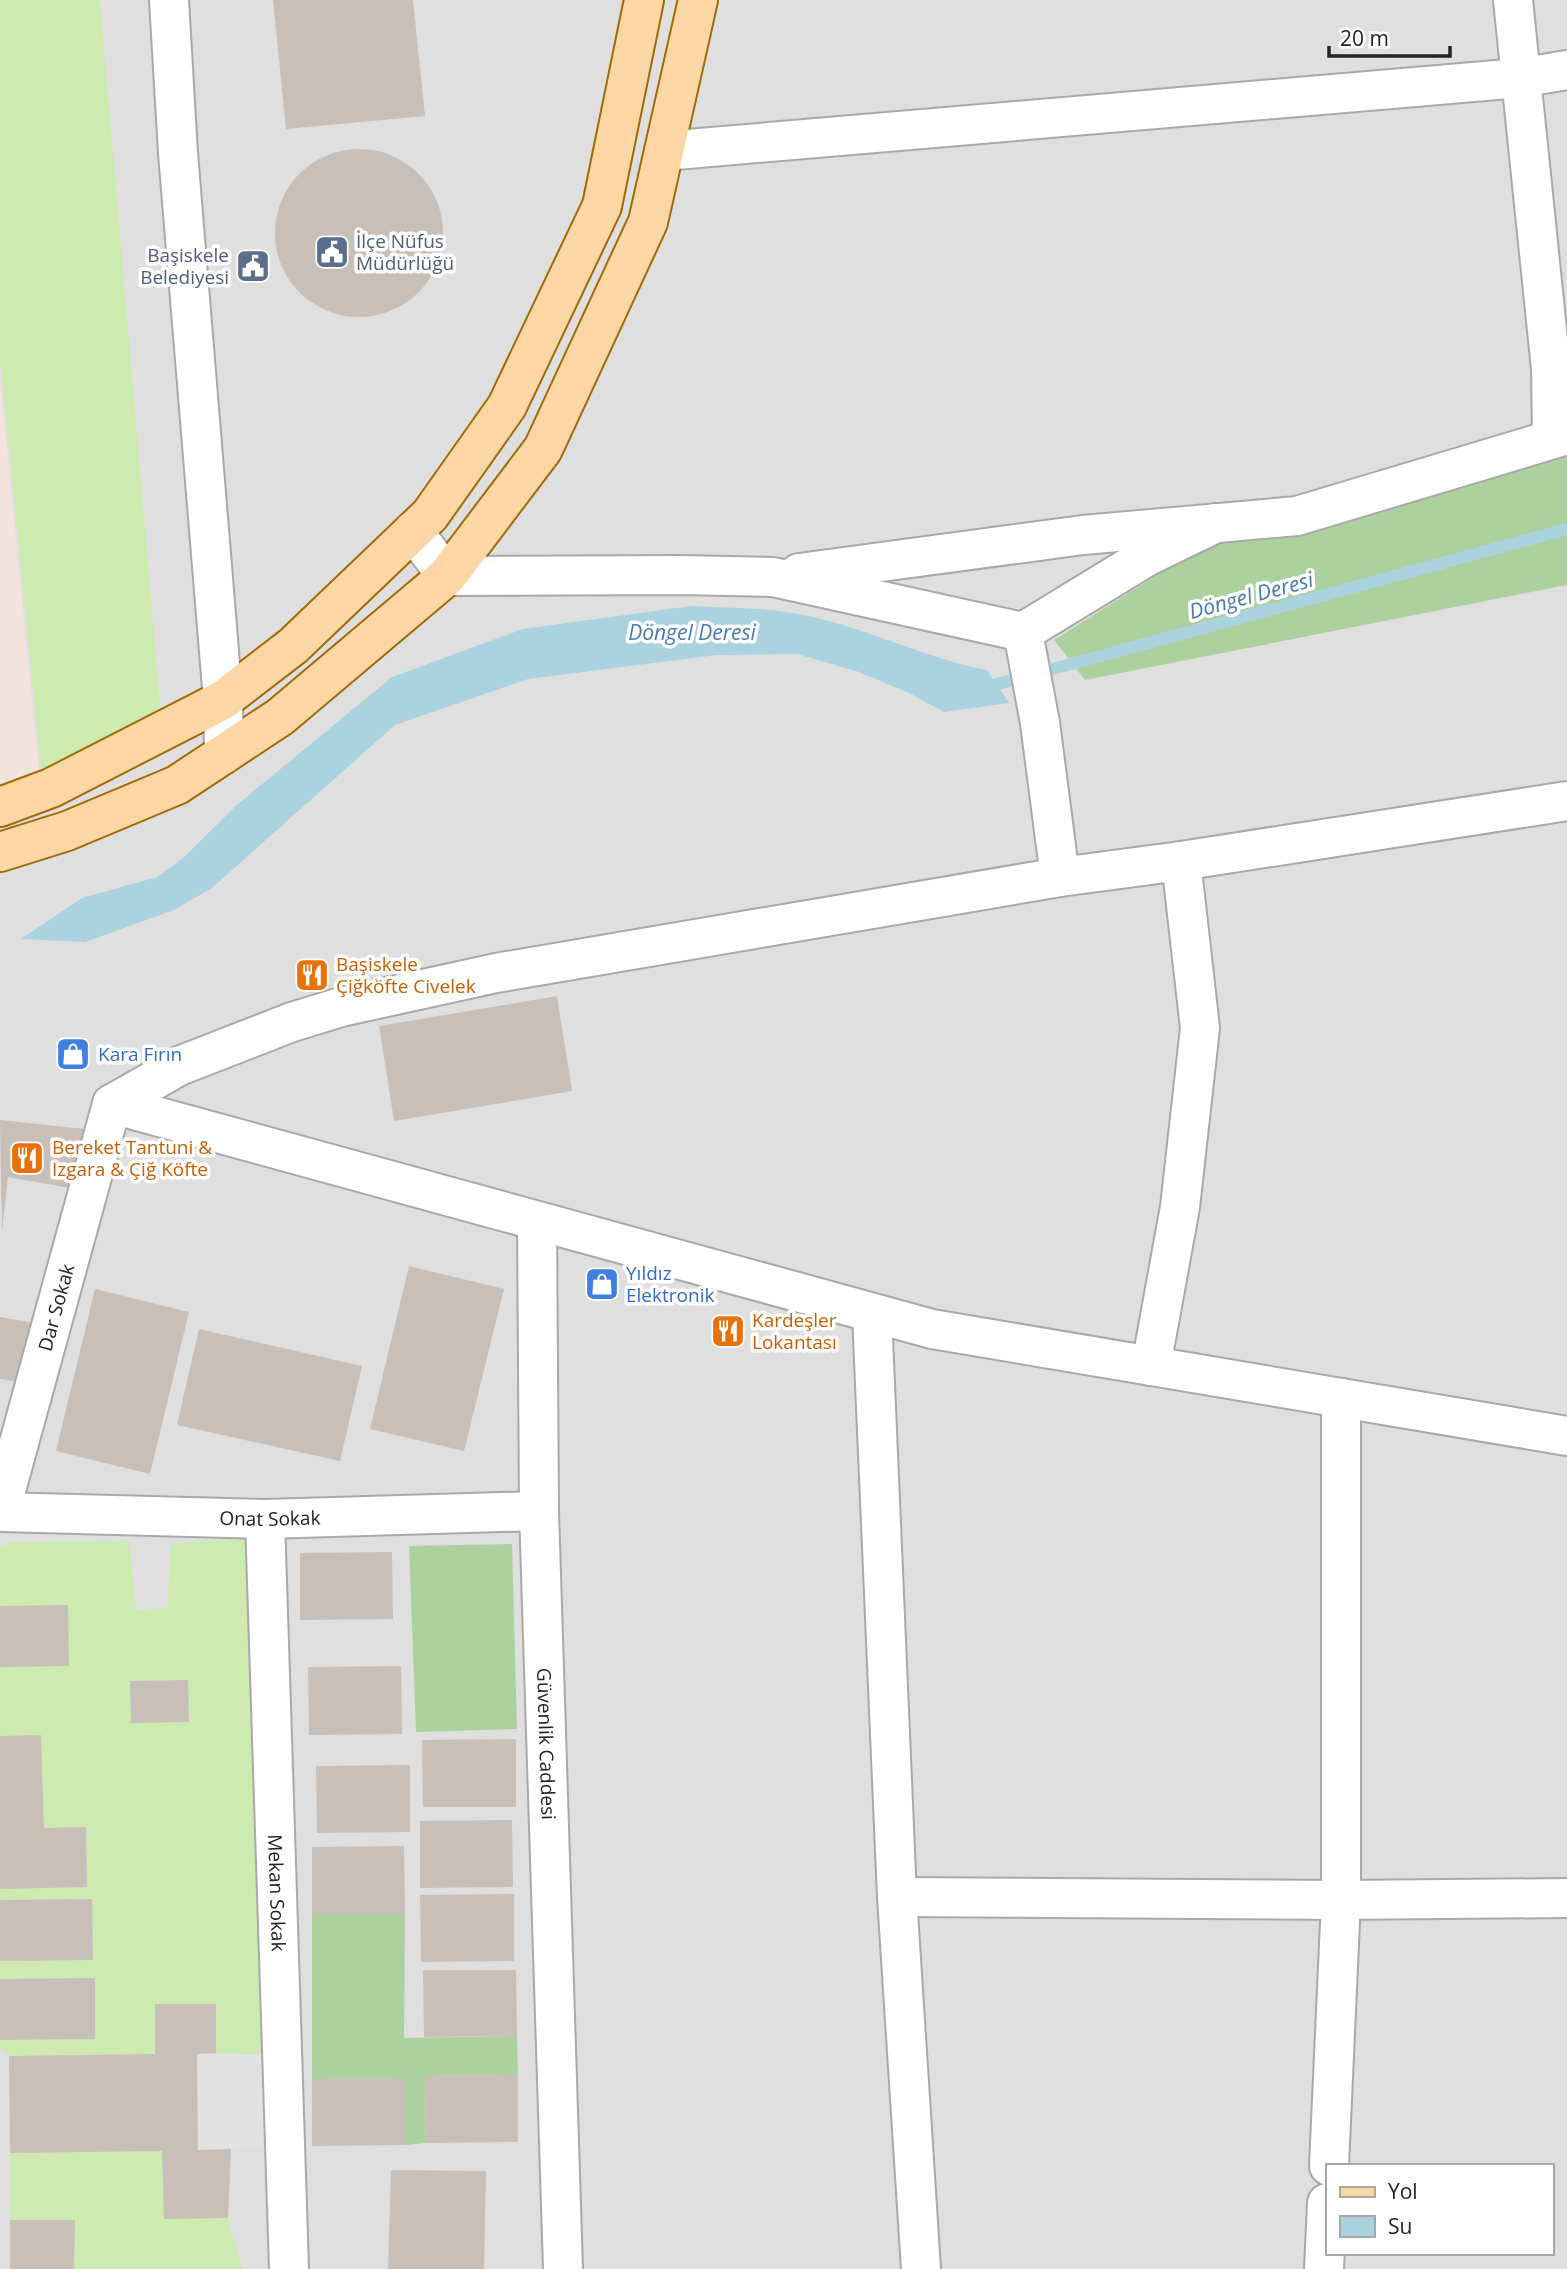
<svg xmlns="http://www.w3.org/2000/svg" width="1567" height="2269" font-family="'Open Sans',sans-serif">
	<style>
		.residential { fill: #e0dfdf; fill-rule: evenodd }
		.military { fill: #f3e3dd }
		.grass { fill: #cdebb0 }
		.forest { fill: #add19e }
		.parking { fill: #e2e2e2 }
		.water { fill: #aad3df }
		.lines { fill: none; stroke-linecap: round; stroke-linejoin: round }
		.stream { stroke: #aad3df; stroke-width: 12 }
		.building { fill: #c7bfb8 }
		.minor-casing { stroke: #a9a9a9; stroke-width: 42 }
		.major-casing { stroke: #a06b00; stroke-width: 42 }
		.minor { stroke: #fff; stroke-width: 38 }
		.major { stroke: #fcd6a4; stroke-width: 38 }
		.labels { text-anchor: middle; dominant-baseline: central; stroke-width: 7; stroke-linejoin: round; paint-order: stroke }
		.service-label { font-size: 19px; fill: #4e5e75; stroke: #fff; text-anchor: start }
		.food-label { font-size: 19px; fill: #c56008; stroke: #fff; text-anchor: start }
		.shop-label { font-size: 19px; fill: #366cbe; stroke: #fff; text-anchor: start }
		.street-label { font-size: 19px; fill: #222; stroke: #fff }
		.water-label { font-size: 21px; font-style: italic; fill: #4a7aab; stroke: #fff }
	</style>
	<rect width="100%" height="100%" fill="#f2efe9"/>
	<!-- residential -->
	<path class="residential" d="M0 0H1567V2269H0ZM1327 2166H1551V2253H1327Z"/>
	<!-- military -->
	<polygon class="military" points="0,376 41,792 0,798"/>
	<!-- grass -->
	<g class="grass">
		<polygon points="0,0 100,0 162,728 43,788 0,357"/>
		<polygon points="254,1536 272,2055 216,2053 215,2004 156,2004 155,2054 9,2056 0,2047 0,2040 95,2039 95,1978 0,1979 0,1961 93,1960 92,1899 0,1900 0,1889 87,1886 86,1827 44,1828 41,1735 0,1736 0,1667 68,1605 0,1606 0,1547 10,1542 129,1541 136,1610 168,1608 170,1544"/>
		<polygon points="162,2151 164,2218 228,2218 242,2269 74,2269 74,2220 10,2220 10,2153"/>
	</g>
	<!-- forest -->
	<g class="forest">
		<polygon points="1567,455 1567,585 1085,680 1054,640 1219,536"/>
		<polygon points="512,1544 517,1729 416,1732 409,1546"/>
		<polygon points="312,1914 405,1914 404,2038 517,2036 518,2075 425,2076 426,2143 405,2145 405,2078 312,2079"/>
	</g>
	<!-- parking -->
	<polygon class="parking" points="197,2053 272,2055 273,2147 198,2150"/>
	<!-- water -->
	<path class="water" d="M691 606C722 608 756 607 787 612 856 622 919 657 987 670L1009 703 944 712 909 693 859 672 797 654 717 655 528 679 395 725 212 888 174 910 85 942 21 939 82 898 157 877 182 859 238 804 392 677 523 629Z"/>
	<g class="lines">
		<!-- stream -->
		<polyline class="stream" points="983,688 1567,529"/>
	</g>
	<!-- building -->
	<g class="building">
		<polygon points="273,0 413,0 425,116 286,129"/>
		<circle cx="359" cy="233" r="84"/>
		<polygon points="557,996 572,1091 394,1121 379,1026"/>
		<polygon points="0,1120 85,1129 75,1189 8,1177 2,1232"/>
		<polygon points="409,1266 504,1289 464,1451 370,1429"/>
		<polygon points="95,1289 189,1312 150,1474 56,1451"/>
		<polygon points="0,1317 35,1323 25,1383 0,1379"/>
		<polygon points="199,1329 362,1366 340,1461 177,1425"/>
		<polygon points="392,1552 393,1619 300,1620 300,1553"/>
		<polygon points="68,1605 69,1666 0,1667 0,1606"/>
		<polygon points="401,1666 402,1734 309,1735 308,1667"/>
		<polygon points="188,1680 189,1722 131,1723 130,1681"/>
		<polygon points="41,1735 44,1828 86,1827 87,1887 0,1889 0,1736"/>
		<polygon points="516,1739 516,1807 423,1807 422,1740"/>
		<polygon points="410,1765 410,1832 317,1833 316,1766"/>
		<polygon points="512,1820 513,1887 420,1888 420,1821"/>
		<polygon points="404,1846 405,1914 312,1914 312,1847"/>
		<polygon points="514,1894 514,1961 421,1962 420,1895"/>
		<polygon points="92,1899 93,1960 0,1961 0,1900"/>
		<polygon points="423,1970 516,1970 517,2036 424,2037"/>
		<polygon points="95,1978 95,2039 0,2040 0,1979"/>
		<polygon points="155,2004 216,2004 216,2053 197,2054 198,2150 231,2149 228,2218 164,2219 162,2151 10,2153 9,2056 155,2054"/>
		<polygon points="518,2075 518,2142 426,2143 425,2076"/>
		<polygon points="405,2078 405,2145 312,2146 312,2079"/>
		<polygon points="391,2170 486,2171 484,2269 388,2269"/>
		<polygon points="10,2220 75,2220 74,2269 10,2269"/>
	</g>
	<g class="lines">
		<!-- minor casing -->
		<g class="minor-casing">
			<g id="minor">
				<polyline points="169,0 178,153 223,700 224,754"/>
				<polyline points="1513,0 1551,369 1552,439"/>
				<polyline points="664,151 1520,78 1567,70"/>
				<polyline points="413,531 447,576 680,575 773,577 1023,632 1146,557 1216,523"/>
				<polyline points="799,573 1083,535 1297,516 1567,435"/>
				<polyline points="1023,632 1040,723 1060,877"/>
				<polyline points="112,1104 932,1329 1567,1436"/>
				<polyline points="112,1104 179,1066 292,1022 341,1007 496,973 1060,877 1181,861 1567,801"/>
				<path id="s1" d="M537 1221 539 1511 563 2269"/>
				<polyline points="872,1314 897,1897 921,2269"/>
				<polyline points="1151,1366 1180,1207 1200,1028 1181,861"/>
				<path id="s2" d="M0 1512 265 1519 539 1511"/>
				<path id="s3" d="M0 1512 112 1104"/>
				<path id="s4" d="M265 1519 289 2269"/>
				<polyline points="897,1897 1341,1900 1567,1898"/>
				<polyline points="1329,2166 1341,1900 1341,1398"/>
				<polyline points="1324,2269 1327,2203"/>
			</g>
		</g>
		<!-- major casing -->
		<g class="major-casing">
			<g id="major">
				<polyline points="0,807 51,788 223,700 293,646 430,515 507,406 602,206 644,0"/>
				<polyline points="0,852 67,831 177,785 280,717 447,576 543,449 648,222 698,0"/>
			</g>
		</g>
		<!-- minor -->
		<use href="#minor" class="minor"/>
		<!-- major -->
		<use href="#major" class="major"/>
	</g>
	<!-- icons -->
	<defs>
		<g id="civic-square" transform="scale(1.75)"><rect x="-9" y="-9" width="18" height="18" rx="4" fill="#5c6f8a" stroke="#fff"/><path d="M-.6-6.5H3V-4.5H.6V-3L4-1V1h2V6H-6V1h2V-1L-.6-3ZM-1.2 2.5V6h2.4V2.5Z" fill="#fff"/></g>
		<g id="restaurant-square" transform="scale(1.75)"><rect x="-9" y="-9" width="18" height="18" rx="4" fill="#e8710a" stroke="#fff"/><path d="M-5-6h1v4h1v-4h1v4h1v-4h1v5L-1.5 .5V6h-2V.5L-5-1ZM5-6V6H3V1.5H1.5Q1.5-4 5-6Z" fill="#fff"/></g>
		<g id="shop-square" transform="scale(1.75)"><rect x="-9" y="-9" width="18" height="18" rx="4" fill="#3f7fe0" stroke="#fff"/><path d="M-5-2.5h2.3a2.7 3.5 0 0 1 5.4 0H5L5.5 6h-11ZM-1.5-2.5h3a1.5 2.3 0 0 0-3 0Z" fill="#fff"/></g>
	</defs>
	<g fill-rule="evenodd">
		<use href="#civic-square" x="332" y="252"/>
		<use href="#civic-square" x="253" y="266"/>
		<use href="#restaurant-square" x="312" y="975"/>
		<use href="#shop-square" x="73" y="1054"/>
		<use href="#restaurant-square" x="27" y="1158"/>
		<use href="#shop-square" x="602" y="1284"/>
		<use href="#restaurant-square" x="728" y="1331"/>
	</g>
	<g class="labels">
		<!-- service labels -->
		<g class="service-label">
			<text x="356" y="241">İlçe Nüfus<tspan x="356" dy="22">Müdürlüğü</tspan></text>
			<text x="229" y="255" text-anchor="end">Başiskele<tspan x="229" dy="22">Belediyesi</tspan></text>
		</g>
		<!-- food labels -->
		<g class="food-label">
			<text x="336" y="964">Başiskele<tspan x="336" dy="22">Çiğköfte Civelek</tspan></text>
			<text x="52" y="1147">Bereket Tantuni &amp;<tspan x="52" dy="22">Izgara &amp; Çiğ Köfte</tspan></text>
			<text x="752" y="1320">Kardeşler<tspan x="752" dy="22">Lokantası</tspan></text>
		</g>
		<!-- shop labels -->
		<g class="shop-label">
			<text x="98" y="1054">Kara Fırın</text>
			<text x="626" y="1273">Yıldız<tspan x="626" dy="22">Elektronik</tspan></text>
		</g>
		<!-- street labels -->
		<g class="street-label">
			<text stroke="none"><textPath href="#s3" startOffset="212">Dar Sokak</textPath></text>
			<text stroke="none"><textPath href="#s2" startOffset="270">Onat Sokak</textPath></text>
			<text stroke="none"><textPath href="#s1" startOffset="523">Güvenlik Caddesi</textPath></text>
			<text stroke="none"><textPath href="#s4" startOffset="374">Mekan Sokak</textPath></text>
		</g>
		<!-- water labels -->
		<g class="water-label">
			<text transform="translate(1251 595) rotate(-15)">Döngel Deresi</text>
			<text x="692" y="632">Döngel Deresi</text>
		</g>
	</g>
	<!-- legend -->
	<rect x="1326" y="2164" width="228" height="91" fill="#ffffff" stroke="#a7a7a7" stroke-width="2"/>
	<rect x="1340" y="2187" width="35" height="10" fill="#fcd6a4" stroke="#a7a7a7" stroke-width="2"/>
	<text x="1388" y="2199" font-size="21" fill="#222222">Yol</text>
	<rect x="1340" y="2216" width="35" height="21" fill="#aad3df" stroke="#a7a7a7" stroke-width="2"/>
	<text x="1388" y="2234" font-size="21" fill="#222222">Su</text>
	<!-- scale -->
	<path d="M1329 46v10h121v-10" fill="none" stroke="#222222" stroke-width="3.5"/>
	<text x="1340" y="46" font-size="21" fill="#222222" stroke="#ffffff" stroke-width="5" paint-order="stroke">20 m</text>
</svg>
